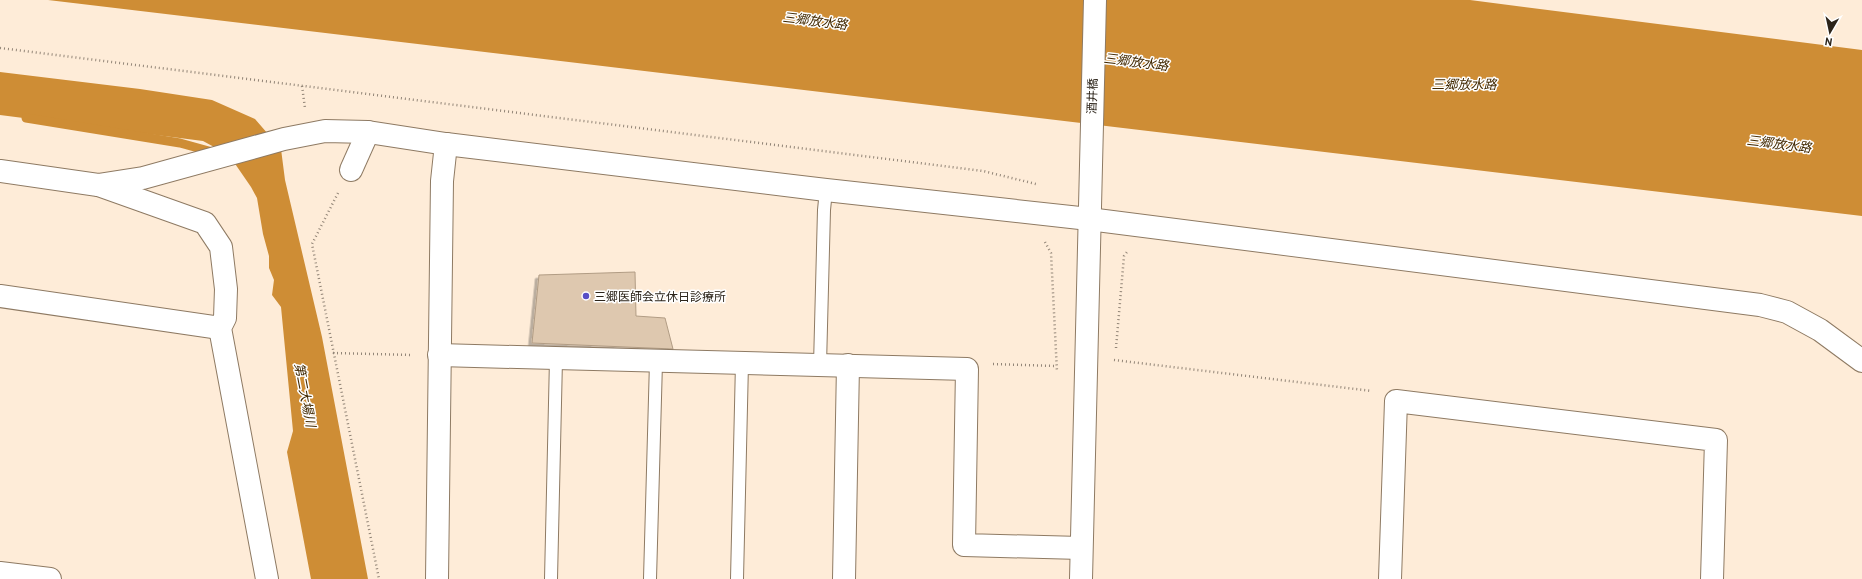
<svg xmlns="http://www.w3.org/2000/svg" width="1862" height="579" font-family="'PT Sans','Noto Sans JP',sans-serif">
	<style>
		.water { fill: #ce8d35 }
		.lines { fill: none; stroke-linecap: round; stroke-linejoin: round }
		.stream { stroke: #ce8d35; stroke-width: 9 }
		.building { fill: #dec8af; stroke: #b19c84; filter: url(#shadow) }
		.service-casing { stroke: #8e7a63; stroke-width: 14 }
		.minor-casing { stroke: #8e7a63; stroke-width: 24 }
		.tertiary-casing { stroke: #8e7a63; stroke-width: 24 }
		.path { stroke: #928577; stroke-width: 2.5; stroke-dasharray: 1 3; stroke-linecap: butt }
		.service { stroke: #fff; stroke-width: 12 }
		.minor { stroke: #fff; stroke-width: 22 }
		.tertiary { stroke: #fff; stroke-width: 22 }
		.poi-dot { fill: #574ec6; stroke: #fff; stroke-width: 1.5 }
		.labels { text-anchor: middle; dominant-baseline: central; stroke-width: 3; stroke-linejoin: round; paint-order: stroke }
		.street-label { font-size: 12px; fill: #2c241a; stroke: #fff }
		.poi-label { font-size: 12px; fill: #2c241a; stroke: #fff; text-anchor: start }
		.water-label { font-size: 13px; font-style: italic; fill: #412801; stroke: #fff }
	</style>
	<defs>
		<filter id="shadow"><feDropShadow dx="-3.5" dy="3.5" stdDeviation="0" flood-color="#0004"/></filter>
	</defs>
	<rect width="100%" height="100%" fill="#feecd8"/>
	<!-- water -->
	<g class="water">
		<polygon points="48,0 1470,0 1862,50 1862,216"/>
		<polygon points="0,72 140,89 212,100 255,119 281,149 285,180 322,337 368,579 311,579 287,452 293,431 281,307 272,295 274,280 269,268 269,256 263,234 257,198 251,187 229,155 203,141 0,115"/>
	</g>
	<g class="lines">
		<!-- stream -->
		<polyline class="stream" points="26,118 180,143 216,153"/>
	</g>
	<!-- building -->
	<polygon class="building" points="635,272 636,316 665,318 673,349 532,343 539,275"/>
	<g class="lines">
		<!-- service casing -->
		<g class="service-casing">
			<g id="service">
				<polyline points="820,365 824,210 826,190"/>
				<polyline points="551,579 556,359"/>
				<polyline points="650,579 656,362"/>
				<polyline points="737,579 742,363"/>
			</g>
		</g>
		<!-- minor casing -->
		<g class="minor-casing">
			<g id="minor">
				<polyline points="351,170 368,132"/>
				<polyline points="0,171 98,185 143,178 284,139 325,131 368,132 446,144 826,190 1089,219 1760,305 1787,312 1820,330 1862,361"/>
				<polyline points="101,186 205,223 221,247 226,289 225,318 220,328 267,579"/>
				<polyline points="0,296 220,328"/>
				<polyline points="439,355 967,369 964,545 1081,548"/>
				<polyline points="437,579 442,181 446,144"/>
				<polyline points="844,579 848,365"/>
				<polyline points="1081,579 1095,0"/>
				<polyline points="1390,579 1396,401 1716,440 1712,579"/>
			</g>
		</g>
		<!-- tertiary casing -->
		<g class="tertiary-casing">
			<polyline id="tertiary" points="0,573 50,579"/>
		</g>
		<!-- path -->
		<g class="path">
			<polyline points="0,48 983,171 1036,184"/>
			<polyline points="302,86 305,108"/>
			<polyline points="338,193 312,244 379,579"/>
			<polyline points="1045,242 1051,253 1057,372"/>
			<polyline points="1116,348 1124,256 1127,252"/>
			<polyline points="333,353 412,355"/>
			<polyline points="1114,360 1372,391"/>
			<polyline points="993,364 1056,366"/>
		</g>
		<!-- service -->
		<use href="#service" class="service"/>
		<!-- minor -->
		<use href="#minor" class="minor"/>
		<!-- tertiary -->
		<use href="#tertiary" class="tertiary"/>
	</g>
	<!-- markers -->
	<circle class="poi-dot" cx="586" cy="296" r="4"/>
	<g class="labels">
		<!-- street labels -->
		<g class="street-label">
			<text transform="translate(1092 96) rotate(-88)">酒井橋</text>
		</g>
		<!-- poi labels -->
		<g class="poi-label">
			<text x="594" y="296">三郷医師会立休日診療所</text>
		</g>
		<!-- water labels -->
		<g class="water-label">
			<text transform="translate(815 21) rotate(7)">三郷放水路</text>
			<text transform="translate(1136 62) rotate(7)">三郷放水路</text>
			<text x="1464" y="84">三郷放水路</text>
			<text transform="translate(1779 144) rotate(7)">三郷放水路</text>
			<text transform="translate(305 395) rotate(79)">第二大場川</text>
		</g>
	</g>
	<!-- north arrow -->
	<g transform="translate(1830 32) rotate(189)" stroke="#ffffff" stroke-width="3" paint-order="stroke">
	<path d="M0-3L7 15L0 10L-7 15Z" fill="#2c241a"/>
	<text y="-6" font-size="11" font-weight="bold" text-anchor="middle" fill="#2c241a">N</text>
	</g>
</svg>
